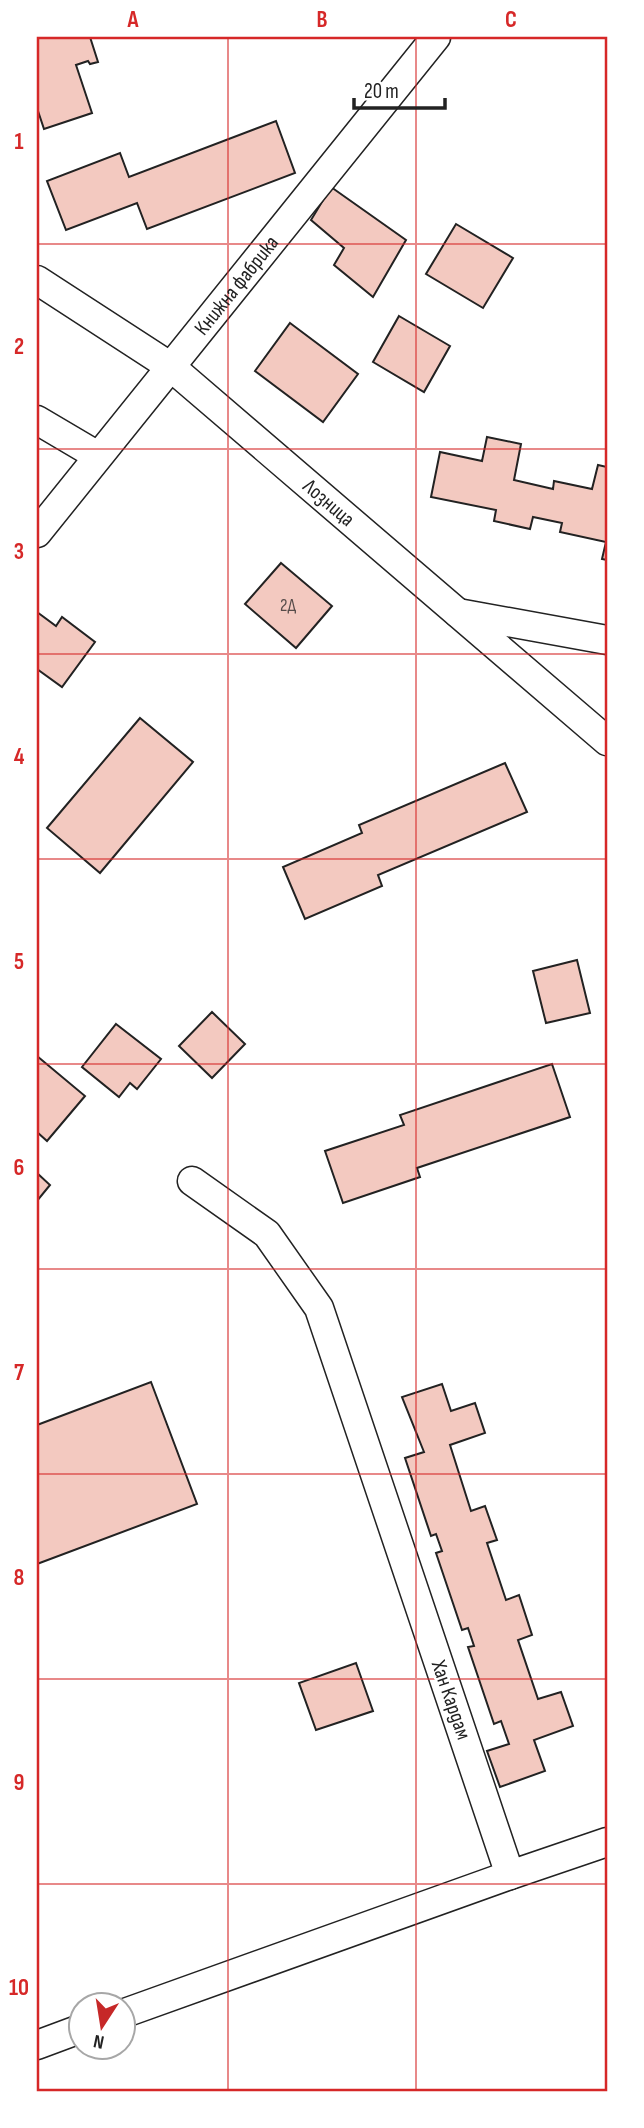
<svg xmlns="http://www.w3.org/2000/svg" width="644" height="2128" font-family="'Sofia Sans Condensed',sans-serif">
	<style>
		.building { fill: #f3c9c0; stroke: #222; stroke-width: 2 }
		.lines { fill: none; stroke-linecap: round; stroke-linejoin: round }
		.minor-casing { stroke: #222; stroke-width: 31 }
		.minor { stroke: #fff; stroke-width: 28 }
		.grid { fill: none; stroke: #d62828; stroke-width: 2; stroke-opacity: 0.55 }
		.labels { text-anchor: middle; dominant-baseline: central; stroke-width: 5; stroke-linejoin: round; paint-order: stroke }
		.number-label { font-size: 18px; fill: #564c4a }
		.street-label { font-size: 21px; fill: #222; stroke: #fff }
		.neatline { fill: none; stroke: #d62828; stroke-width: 2.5 }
		.grid-label { font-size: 23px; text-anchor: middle; font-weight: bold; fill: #d62828 }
	</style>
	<rect width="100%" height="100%" fill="#fff"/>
	<!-- building -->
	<g class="building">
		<polygon points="37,37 90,37 98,62 90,64 88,61 76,65 92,113 44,129 37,108"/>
		<polygon points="276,121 295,173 147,229 137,203 66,230 47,181 120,153 129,177"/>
		<polygon points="331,187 406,240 373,297 334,265 344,248 311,220"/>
		<polygon points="456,224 513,258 483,308 426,274"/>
		<polygon points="399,316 450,346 424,392 373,362"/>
		<polygon points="290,323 358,374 323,422 255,371"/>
		<polygon points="487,437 521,444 514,480 553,489 554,481 592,489 598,465 607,467 607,560 602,559 606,542 560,532 562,523 533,517 530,529 494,521 496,510 431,497 440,452 482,461"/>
		<polygon points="281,563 332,606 296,648 245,604"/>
		<polygon points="37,612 56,626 62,617 95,642 62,687 37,669"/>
		<polygon points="140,718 193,762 100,873 47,828"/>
		<polygon points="505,763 527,812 378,875 382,886 305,919 283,867 362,833 359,825"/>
		<polygon points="577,960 590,1013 546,1023 533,971"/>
		<polygon points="212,1012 245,1044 212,1078 179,1046"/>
		<polygon points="116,1024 161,1059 137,1089 130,1083 119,1097 82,1067"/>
		<polygon points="37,1056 85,1096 47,1141 37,1132"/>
		<polygon points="552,1064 570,1117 417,1168 420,1177 343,1203 325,1151 404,1125 400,1115"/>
		<polygon points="37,1173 50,1185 37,1201"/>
		<polygon points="151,1382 197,1504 37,1564 37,1425"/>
		<polygon points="442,1384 451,1411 475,1403 485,1433 450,1445 471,1511 485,1506 497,1540 487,1543 506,1600 519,1595 532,1635 518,1640 538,1699 561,1692 573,1726 534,1740 545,1771 500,1787 487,1751 509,1744 501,1721 494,1724 468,1647 474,1646 468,1628 462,1630 436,1553 442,1551 436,1534 431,1536 405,1458 424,1452 402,1397"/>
		<polygon points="356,1663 373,1711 316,1730 299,1683"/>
	</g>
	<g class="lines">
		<!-- minor casing -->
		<g class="minor-casing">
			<g id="minor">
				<path id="s1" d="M37 280 171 367 607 741"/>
				<polyline points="37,420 98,456"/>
				<path id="s2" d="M37 533 436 37"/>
				<polyline points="458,613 607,640"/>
				<polyline points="510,1875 607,1842"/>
				<polyline points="122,2014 510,1875 319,1308 267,1234 192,1181"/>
				<polyline points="37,2045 80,2029"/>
			</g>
		</g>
		<!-- minor -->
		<use href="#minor" class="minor"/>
	</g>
	<!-- grid -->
	<path class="grid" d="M228 37V2091M416 37V2091M37 244H607M37 449H607M37 654H607M37 859H607M37 1064H607M37 1269H607M37 1474H607M37 1679H607M37 1884H607"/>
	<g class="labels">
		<!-- number labels -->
		<g class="number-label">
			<text x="288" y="605">2Д</text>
		</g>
		<!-- street labels -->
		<g class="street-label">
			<text stroke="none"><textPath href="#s2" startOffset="318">Книжна фабрика</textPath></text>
			<text stroke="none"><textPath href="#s1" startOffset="368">Лозница</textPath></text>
			<text transform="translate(451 1700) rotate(71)">Хан Кардам</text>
		</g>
	</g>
	<!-- border -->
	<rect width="644" height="2128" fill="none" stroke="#ffffff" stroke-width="77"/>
	<!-- north arrow -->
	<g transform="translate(102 2026) rotate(192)"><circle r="33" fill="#ffffff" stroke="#a7a7a7" stroke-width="2"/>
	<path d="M0-5L12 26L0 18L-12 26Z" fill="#c62828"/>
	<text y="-10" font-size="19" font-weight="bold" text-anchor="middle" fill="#222222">N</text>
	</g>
	<!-- scale -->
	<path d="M354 98v10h91v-10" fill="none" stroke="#222222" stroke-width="3.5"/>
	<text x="364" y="98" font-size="21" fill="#222222" stroke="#ffffff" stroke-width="5" paint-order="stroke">20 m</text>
	<rect x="38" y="38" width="568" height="2052" class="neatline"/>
	<g class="grid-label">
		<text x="133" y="27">A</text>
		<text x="322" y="27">B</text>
		<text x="511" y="27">C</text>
		<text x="19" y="149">1</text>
		<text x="19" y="354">2</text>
		<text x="19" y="559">3</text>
		<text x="19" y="764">4</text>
		<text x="19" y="969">5</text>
		<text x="19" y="1175">6</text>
		<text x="19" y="1380">7</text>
		<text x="19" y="1585">8</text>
		<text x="19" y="1790">9</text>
		<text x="19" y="1995">10</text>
	</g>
</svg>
